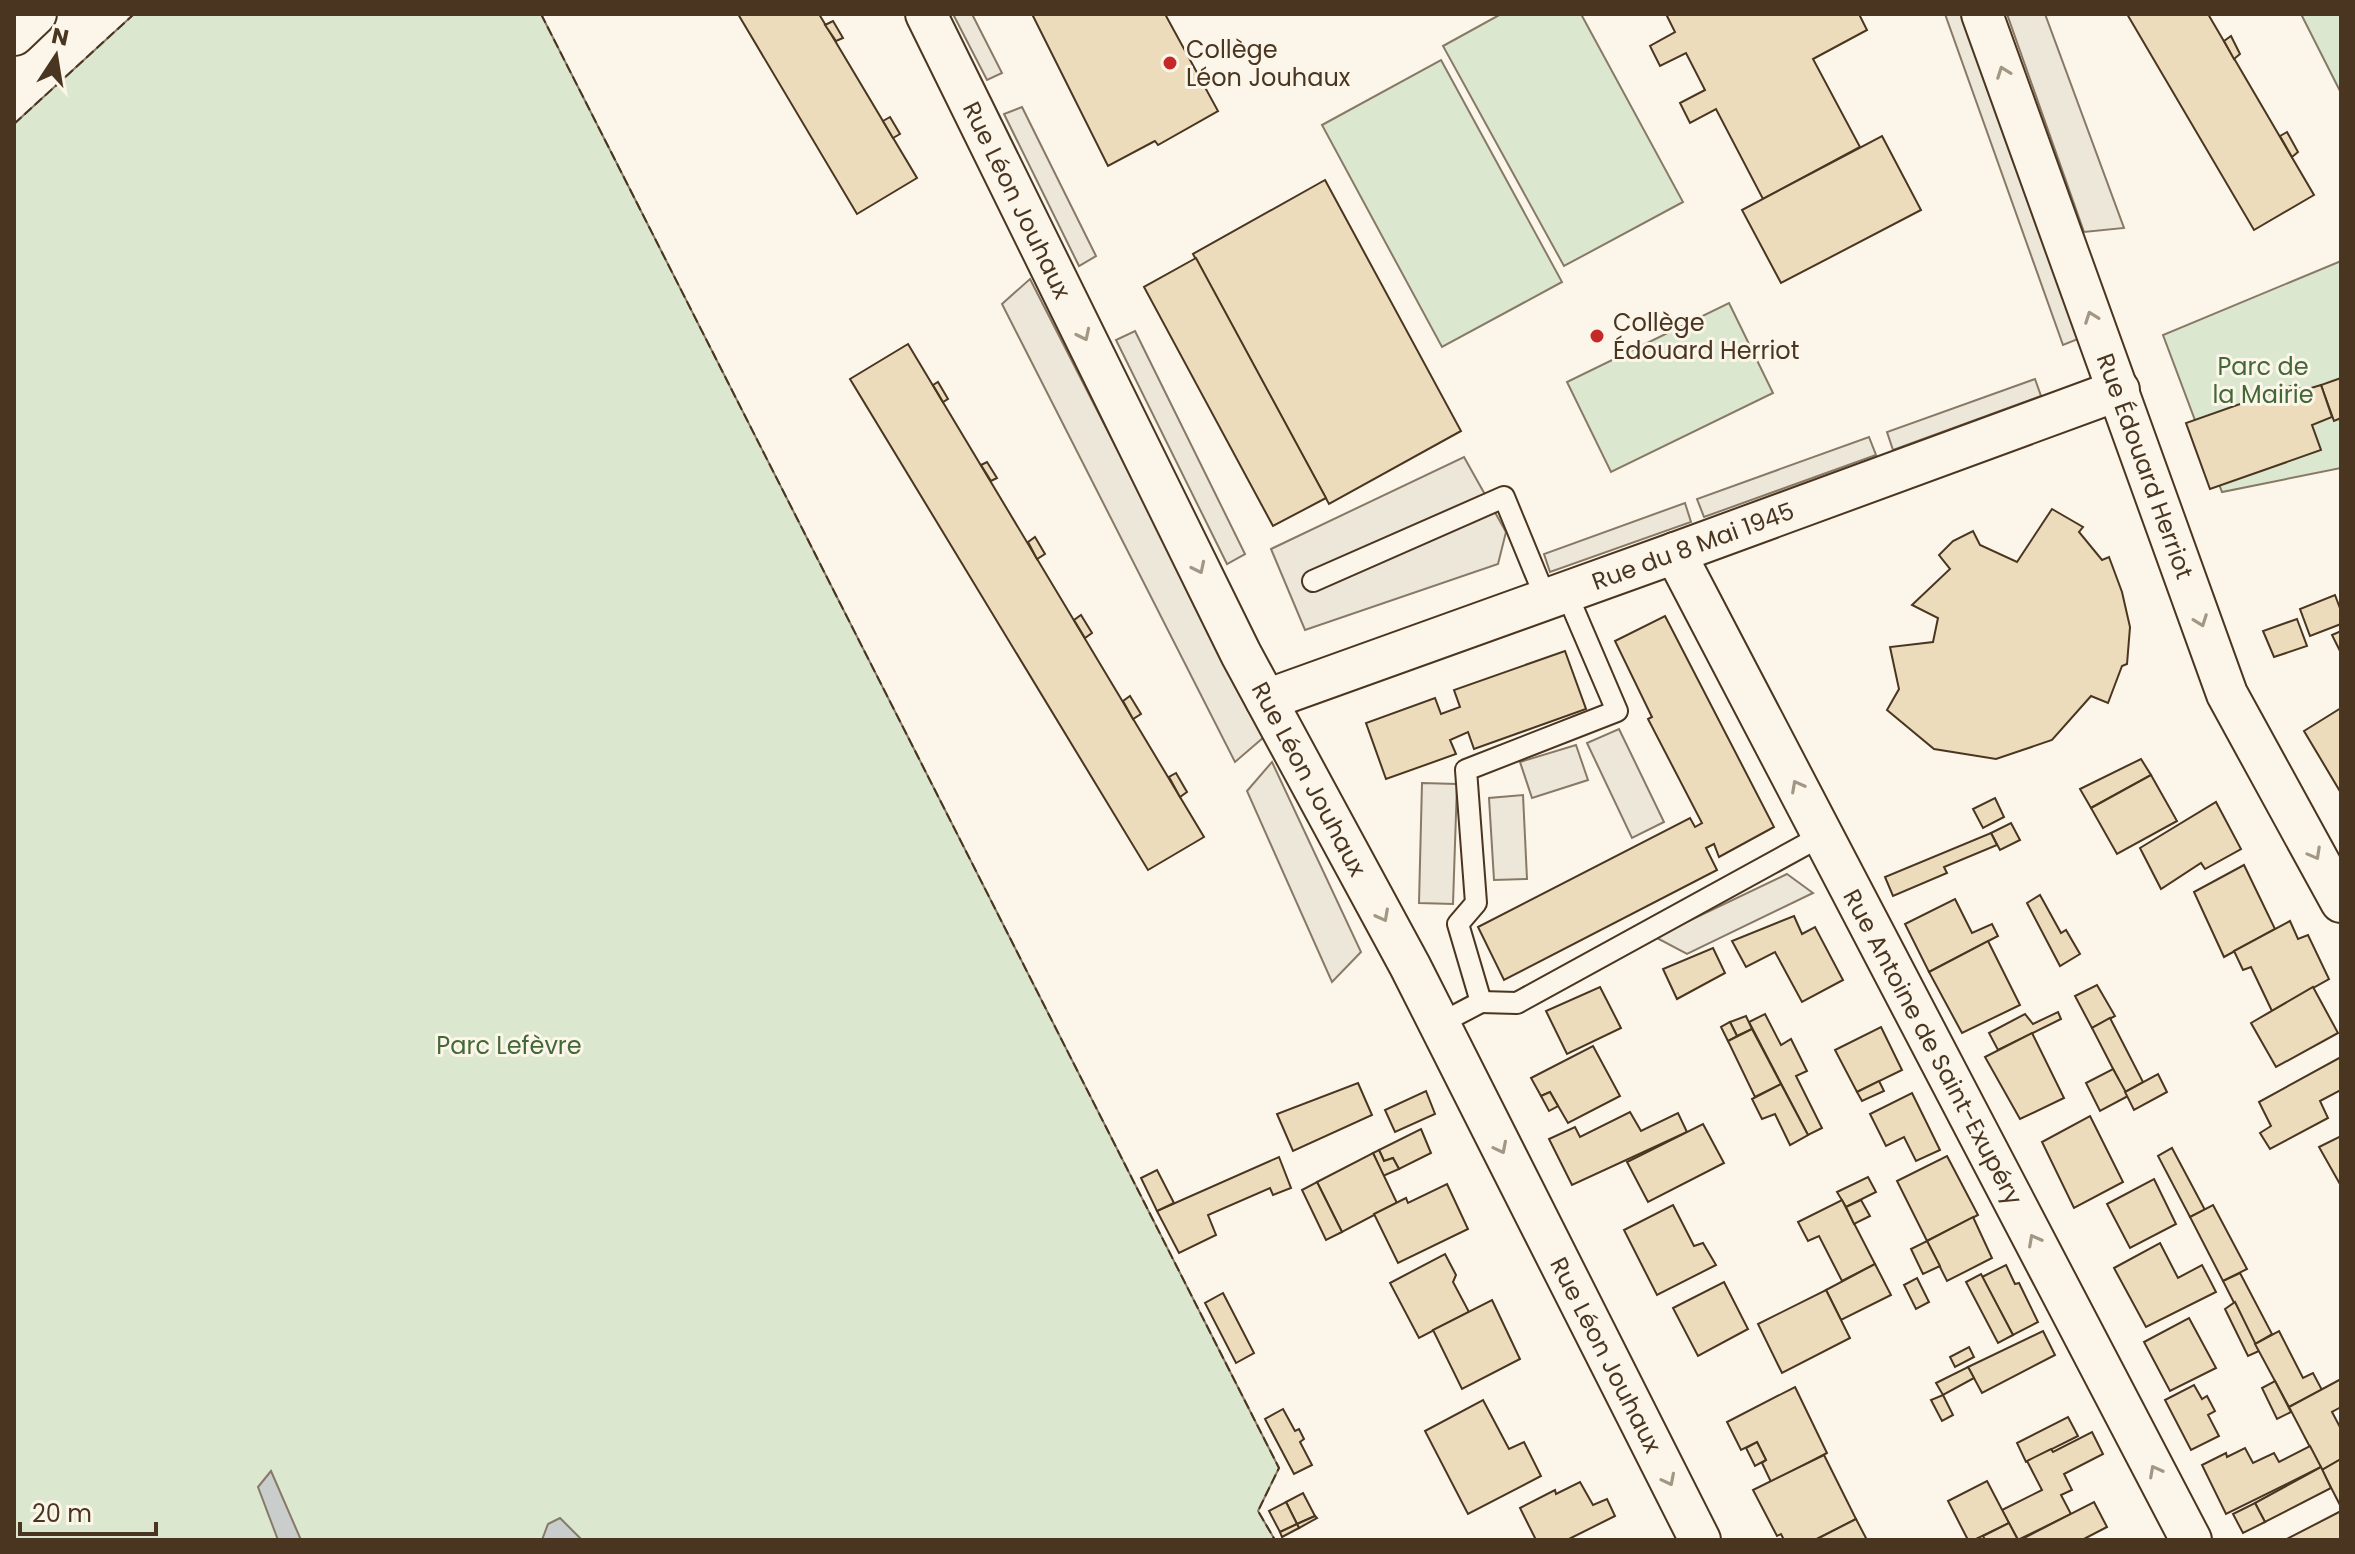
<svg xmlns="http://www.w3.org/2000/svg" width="2355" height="1554" font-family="Poppins,sans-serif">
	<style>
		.green { fill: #dce7d0; stroke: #887966; stroke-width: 2 }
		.parking { fill: #ede7d9; stroke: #887966; stroke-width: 2 }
		.water { fill: #c9cecd; stroke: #887966; stroke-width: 2 }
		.building { fill: #ecdcbc; stroke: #4a3520; stroke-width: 2 }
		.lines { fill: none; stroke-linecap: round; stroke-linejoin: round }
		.service-casing { stroke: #4a3520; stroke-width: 24 }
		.minor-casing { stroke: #4a3520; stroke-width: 44 }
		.service { stroke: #fbf6e9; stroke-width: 20 }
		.minor { stroke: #fbf6e9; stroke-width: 40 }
		.fence { stroke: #4a3520; stroke-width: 2; stroke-dasharray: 10 4; stroke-linecap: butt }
		.oneway { stroke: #a29684 }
		.poi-dot { fill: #c62828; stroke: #fbf6e9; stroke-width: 3 }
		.labels { text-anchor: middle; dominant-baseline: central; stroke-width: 6; stroke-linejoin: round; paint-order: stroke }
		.poi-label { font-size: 24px; fill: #4a3520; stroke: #fbf6e9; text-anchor: start }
		.street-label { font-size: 24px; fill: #4a3520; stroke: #fbf6e9 }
		.park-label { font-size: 24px; fill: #436837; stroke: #fbf6e9 }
	</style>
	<rect width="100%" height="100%" fill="#fbf6e9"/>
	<!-- green -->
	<g class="green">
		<polygon points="134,14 541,14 1279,1468 1258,1511 1275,1540 14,1540 14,124"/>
		<polygon points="1501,14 1581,14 1683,202 1564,266 1443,46"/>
		<polygon points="2301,14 2341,14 2341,93"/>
		<polygon points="1441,60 1562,282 1442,347 1322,125"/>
		<polygon points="2341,261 2341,468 2222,492 2163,335"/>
		<polygon points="1729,303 1773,393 1611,472 1567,382"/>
	</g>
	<!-- parking -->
	<g class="parking">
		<polygon points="953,14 972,14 1002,73 987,80"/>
		<polygon points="1945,14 1962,14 2078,339 2063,345"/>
		<polygon points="2007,14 2045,14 2124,228 2084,232"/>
		<polygon points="1022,107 1096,256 1079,266 1004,114"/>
		<polygon points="1030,279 1264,737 1235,762 1002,304"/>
		<polygon points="1135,331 1245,554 1227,564 1116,340"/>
		<polygon points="2035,379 2041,396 1893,450 1887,432"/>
		<polygon points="1869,437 1876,455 1704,517 1697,499"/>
		<polygon points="1464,457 1506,532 1498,564 1305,630 1271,549"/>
		<polygon points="1685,503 1691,522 1550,572 1544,554"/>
		<polygon points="1619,729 1664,822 1632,838 1587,743"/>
		<polygon points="1576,745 1588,780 1532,798 1520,762"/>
		<polygon points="1272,762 1361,952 1332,982 1247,791"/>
		<polygon points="1422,783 1457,784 1453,904 1419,903"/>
		<polygon points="1523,795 1527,879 1494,880 1489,798"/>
		<polygon points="1787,874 1813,893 1687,954 1655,937"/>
	</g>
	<!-- water -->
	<g class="water">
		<polygon points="271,1471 301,1540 278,1540 258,1487"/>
		<polygon points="560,1518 582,1540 542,1540 548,1524"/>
	</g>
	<!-- building -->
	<g class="building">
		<polygon points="738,14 819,14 917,178 857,214"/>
		<polygon points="1032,14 1165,14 1218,111 1158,145 1155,141 1153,142 1108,166"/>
		<polygon points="1666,14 1859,14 1867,30 1813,59 1860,147 1763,199 1716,109 1690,123 1680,103 1705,90 1686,53 1660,66 1650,46 1675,32"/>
		<polygon points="2127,14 2208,14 2314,195 2254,230"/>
		<polygon points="833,21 843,38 836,41 825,25"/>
		<polygon points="2231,36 2240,54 2234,59 2224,41"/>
		<polygon points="890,117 900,134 893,138 883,121"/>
		<polygon points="2287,132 2298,152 2292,157 2280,136"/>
		<polygon points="1882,136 1921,210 1781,283 1742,210"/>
		<polygon points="1325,180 1461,431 1329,504 1193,254"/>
		<polygon points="1196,258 1326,498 1273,526 1144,287"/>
		<polygon points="908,344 1204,837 1148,870 850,379"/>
		<polygon points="2341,378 2341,418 2334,421 2321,385"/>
		<polygon points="938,382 948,399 943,402 933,385"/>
		<polygon points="2297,384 2301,391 2321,385 2332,417 2312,425 2321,450 2210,489 2186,423"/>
		<polygon points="987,462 997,478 991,481 981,465"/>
		<polygon points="2052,509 2083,527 2079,532 2102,560 2109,557 2122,592 2130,627 2127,664 2122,666 2108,703 2091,696 2052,740 1996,759 1934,749 1887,710 1899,689 1890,647 1933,642 1938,618 1912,605 1950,569 1939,555 1953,541 1973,531 1980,545 2017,562"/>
		<polygon points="1035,537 1045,554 1037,559 1028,542"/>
		<polygon points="2335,595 2341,611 2341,624 2310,636 2300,609"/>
		<polygon points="1081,615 1092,633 1085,638 1074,620"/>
		<polygon points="1665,616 1774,827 1719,857 1714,844 1706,848 1717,870 1504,980 1478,927 1690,818 1695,827 1702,823 1648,719 1652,717 1615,641"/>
		<polygon points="2297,619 2307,646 2274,657 2263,631"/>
		<polygon points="2341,631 2341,653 2332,635"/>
		<polygon points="1565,651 1586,709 1474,749 1468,732 1450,740 1456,754 1386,779 1366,723 1435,698 1441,714 1460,707 1454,690"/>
		<polygon points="1130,696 1141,714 1133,719 1123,701"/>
		<polygon points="2341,708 2341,793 2304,731"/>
		<polygon points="2141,759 2151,775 2091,808 2080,789"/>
		<polygon points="1176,773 1187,792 1180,797 1169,777"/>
		<polygon points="2151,775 2177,821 2117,854 2091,808"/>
		<polygon points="1995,798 2004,817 1983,828 1973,809"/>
		<polygon points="2216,802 2241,849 2205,869 2201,863 2161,889 2140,848"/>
		<polygon points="2011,823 2020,840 2000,850 1991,833"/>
		<polygon points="1991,833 1997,845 1944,867 1947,873 1893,896 1885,877"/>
		<polygon points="2244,865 2275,929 2224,957 2194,892"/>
		<polygon points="2040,895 2061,933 2066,930 2080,954 2060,966 2027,903"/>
		<polygon points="1955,899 1972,933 1992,924 1998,936 1929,972 1905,924"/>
		<polygon points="1794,916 1802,934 1815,927 1843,980 1802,1002 1775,952 1746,967 1732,941"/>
		<polygon points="2290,921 2298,939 2308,935 2329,979 2272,1011 2251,967 2243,970 2234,951"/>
		<polygon points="1988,941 2020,1005 1962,1033 1929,972"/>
		<polygon points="1713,948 1725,973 1677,999 1663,969"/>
		<polygon points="2097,985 2115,1016 2092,1028 2075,996"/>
		<polygon points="1600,987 1621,1028 1567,1054 1546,1011"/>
		<polygon points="2313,987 2338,1033 2276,1067 2251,1023"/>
		<polygon points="2058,1012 2061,1019 1998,1050 1989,1033 2025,1014 2033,1024"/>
		<polygon points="1765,1014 1781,1045 1791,1039 1807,1071 1796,1076 1822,1128 1808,1135 1749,1022"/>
		<polygon points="1746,1016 1752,1029 1737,1036 1730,1022"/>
		<polygon points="2110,1018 2143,1082 2125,1092 2092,1028"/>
		<polygon points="1730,1022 1737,1036 1728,1041 1721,1027"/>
		<polygon points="1881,1027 1902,1070 1857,1092 1835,1050"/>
		<polygon points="1752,1029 1781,1084 1755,1097 1728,1041"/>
		<polygon points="2032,1033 2064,1098 2020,1119 1985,1057"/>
		<polygon points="1593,1046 1620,1096 1568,1123 1550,1092 1541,1096 1531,1078"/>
		<polygon points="2341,1057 2341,1090 2320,1101 2328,1118 2270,1149 2260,1133 2271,1126 2259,1102"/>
		<polygon points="2113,1069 2128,1096 2100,1111 2086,1083"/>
		<polygon points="2158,1074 2167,1092 2134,1110 2125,1092"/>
		<polygon points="1879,1081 1884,1091 1862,1101 1857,1092"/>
		<polygon points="1358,1083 1372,1115 1293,1151 1277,1114"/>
		<polygon points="1781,1084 1808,1135 1790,1145 1775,1114 1762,1119 1752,1099"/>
		<polygon points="1426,1091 1435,1114 1395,1132 1385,1110"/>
		<polygon points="1550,1092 1558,1106 1549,1111 1541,1096"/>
		<polygon points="1912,1093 1940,1150 1916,1161 1904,1137 1886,1146 1870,1114"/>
		<polygon points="1630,1112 1641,1131 1678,1113 1687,1132 1572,1185 1549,1139 1575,1127 1580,1137"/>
		<polygon points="2090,1116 2123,1182 2074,1208 2042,1142"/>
		<polygon points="1703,1124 1724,1163 1648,1202 1627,1162"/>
		<polygon points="1421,1129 1431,1153 1399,1169 1393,1158 1384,1161 1379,1150"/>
		<polygon points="2341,1136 2341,1186 2319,1147"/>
		<polygon points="2172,1148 2205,1210 2190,1217 2158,1156"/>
		<polygon points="1379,1150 1384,1161 1393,1158 1399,1169 1383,1176 1373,1153"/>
		<polygon points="1373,1153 1397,1203 1342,1232 1317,1182"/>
		<polygon points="1947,1156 1978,1215 1927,1241 1897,1181"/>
		<polygon points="1279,1157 1291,1188 1273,1195 1270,1188 1208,1215 1216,1235 1179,1253 1157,1211"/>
		<polygon points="1157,1170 1174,1203 1157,1211 1141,1178"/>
		<polygon points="1868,1177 1876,1192 1846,1207 1837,1192"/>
		<polygon points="2154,1179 2176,1224 2130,1248 2107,1204"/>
		<polygon points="1317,1182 1342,1232 1326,1240 1302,1190"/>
		<polygon points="1447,1184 1468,1229 1398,1263 1374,1214 1406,1198 1408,1203"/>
		<polygon points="1842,1200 1875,1264 1842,1281 1819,1236 1808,1241 1798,1222"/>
		<polygon points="1861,1200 1870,1216 1854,1224 1846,1207"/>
		<polygon points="1673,1205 1694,1246 1703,1243 1716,1265 1657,1295 1624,1230"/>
		<polygon points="2213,1205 2247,1269 2223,1281 2190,1217"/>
		<polygon points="1973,1217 1992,1258 1947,1281 1927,1241"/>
		<polygon points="1927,1241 1940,1266 1923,1274 1911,1249"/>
		<polygon points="2160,1243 2178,1278 2202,1265 2216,1292 2146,1327 2114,1268"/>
		<polygon points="1445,1254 1456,1275 1453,1282 1469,1312 1419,1338 1390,1283"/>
		<polygon points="1875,1264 1891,1295 1841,1320 1826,1290"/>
		<polygon points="2006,1265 2015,1284 2019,1283 2038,1322 2013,1335 1982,1277"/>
		<polygon points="2240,1273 2272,1334 2255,1344 2223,1281"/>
		<polygon points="1981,1274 2013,1335 1998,1343 1966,1282"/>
		<polygon points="1917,1278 1929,1302 1916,1309 1904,1285"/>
		<polygon points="1724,1282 1748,1329 1698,1356 1673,1308"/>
		<polygon points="1826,1290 1850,1338 1782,1373 1758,1324"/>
		<polygon points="1223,1293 1254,1353 1236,1363 1205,1303"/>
		<polygon points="1492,1300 1520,1359 1462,1389 1433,1330"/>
		<polygon points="2235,1302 2259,1351 2248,1356 2225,1309"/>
		<polygon points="2189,1318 2216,1368 2170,1391 2144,1342"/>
		<polygon points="2043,1331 2055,1355 1982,1393 1968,1367"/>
		<polygon points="2279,1331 2303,1378 2313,1373 2322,1390 2289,1407 2255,1344"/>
		<polygon points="1969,1347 1974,1357 1955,1367 1950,1357"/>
		<polygon points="1968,1367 1974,1378 1943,1395 1936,1383"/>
		<polygon points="2341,1379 2341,1407 2332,1412 2341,1429 2341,1459 2322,1470 2289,1407"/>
		<polygon points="2275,1381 2291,1412 2277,1419 2262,1388"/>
		<polygon points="2194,1385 2202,1399 2207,1396 2215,1411 2208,1415 2219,1436 2191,1450 2165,1400"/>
		<polygon points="1795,1387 1827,1453 1771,1482 1762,1463 1766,1460 1757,1442 1741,1450 1727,1422"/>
		<polygon points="1943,1395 1953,1415 1942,1421 1931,1400"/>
		<polygon points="1483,1400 1509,1449 1524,1442 1541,1476 1468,1514 1425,1431"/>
		<polygon points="1283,1409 1295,1431 1299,1429 1304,1439 1300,1442 1312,1465 1294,1474 1265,1419"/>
		<polygon points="2068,1417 2078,1436 2026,1462 2017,1443"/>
		<polygon points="2092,1432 2103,1454 2064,1474 2072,1490 2061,1495 2071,1514 2018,1540 2002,1510 2042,1490 2027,1461 2051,1449 2053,1452"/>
		<polygon points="1757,1442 1766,1460 1755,1466 1746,1448"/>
		<polygon points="2310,1446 2321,1467 2226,1514 2202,1465 2226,1453 2227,1457 2245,1448 2253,1463 2274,1453 2279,1462"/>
		<polygon points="1824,1455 1856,1519 1815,1540 1784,1540 1781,1534 1777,1536 1753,1490"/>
		<polygon points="2341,1459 2341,1507 2322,1470"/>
		<polygon points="2321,1467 2331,1488 2265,1522 2255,1503"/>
		<polygon points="1987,1481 2009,1523 1974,1540 1968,1540 1948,1501"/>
		<polygon points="1580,1482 1593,1505 1607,1499 1615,1516 1567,1540 1536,1540 1520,1508 1555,1490 1556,1494"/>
		<polygon points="1303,1493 1315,1516 1297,1524 1286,1502"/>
		<polygon points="1286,1502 1297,1524 1280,1532 1269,1511"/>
		<polygon points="2094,1502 2107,1527 2082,1540 2020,1540"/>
		<polygon points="2255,1503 2265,1522 2243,1533 2233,1514"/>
		<polygon points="2341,1511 2341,1540 2285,1540"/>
		<polygon points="1315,1516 1317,1518 1299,1528 1297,1524"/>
		<polygon points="1856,1519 1867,1540 1815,1540"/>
		<polygon points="2009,1523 2018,1540 1985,1540 1983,1536"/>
		<polygon points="1297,1524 1299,1528 1282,1537 1280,1532"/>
	</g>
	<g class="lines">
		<!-- service casing -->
		<g class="service-casing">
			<g id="service">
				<polyline points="1313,581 1504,497 1546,599"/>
				<polyline points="1481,1002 1517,1003 1823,835"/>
				<polyline points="1439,1024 1481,1002 1458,924 1476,903 1466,770 1617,711 1566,592"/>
			</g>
		</g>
		<!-- minor casing -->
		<g class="minor-casing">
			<g id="minor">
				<polyline points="926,14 1241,654 1410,966 1700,1540"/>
				<polyline points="1982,14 2227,694 2341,902"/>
				<polyline points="14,35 36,14"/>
				<polyline points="1675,553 2191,1540"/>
				<polyline points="1266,700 1675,553 2119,390"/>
			</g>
		</g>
		<!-- service -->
		<use href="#service" class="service"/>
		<!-- minor -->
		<use href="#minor" class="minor"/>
		<!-- fence -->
		<g class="fence">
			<polyline points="541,14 1279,1468 1258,1511 1275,1540"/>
			<polyline points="14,124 134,14"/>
		</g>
	</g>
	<!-- one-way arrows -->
	<defs><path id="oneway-chevron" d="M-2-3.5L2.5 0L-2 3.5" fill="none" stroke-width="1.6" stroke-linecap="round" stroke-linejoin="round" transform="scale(2)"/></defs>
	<g class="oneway">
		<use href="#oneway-chevron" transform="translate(2003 72) rotate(-110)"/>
		<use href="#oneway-chevron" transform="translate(2091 317) rotate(-110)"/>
		<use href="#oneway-chevron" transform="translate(1084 335) rotate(64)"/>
		<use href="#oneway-chevron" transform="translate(1199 568) rotate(64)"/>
		<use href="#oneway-chevron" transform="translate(2201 621) rotate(70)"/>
		<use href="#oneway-chevron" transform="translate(1797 786) rotate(-118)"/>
		<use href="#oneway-chevron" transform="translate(2315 854) rotate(61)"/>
		<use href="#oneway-chevron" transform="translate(1383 916) rotate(62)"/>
		<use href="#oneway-chevron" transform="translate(1501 1148) rotate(63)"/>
		<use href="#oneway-chevron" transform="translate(2034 1240) rotate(-118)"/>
		<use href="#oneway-chevron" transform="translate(2155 1471) rotate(-118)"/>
		<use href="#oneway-chevron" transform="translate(1669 1480) rotate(63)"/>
	</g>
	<!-- markers -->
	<g class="poi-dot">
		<circle cx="1170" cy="63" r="8"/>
		<circle cx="1597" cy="336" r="8"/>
	</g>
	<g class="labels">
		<!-- poi labels -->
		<g class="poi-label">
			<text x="1186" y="49">Collège<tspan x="1186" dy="28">Léon Jouhaux</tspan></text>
			<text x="1613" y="322">Collège<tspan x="1613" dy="28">Édouard Herriot</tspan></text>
		</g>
		<!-- street labels -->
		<g class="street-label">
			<text transform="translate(1017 200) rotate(64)">Rue Léon Jouhaux</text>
			<text transform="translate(2145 466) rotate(70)">Rue Édouard Herriot</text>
			<text transform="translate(1693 546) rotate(-20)">Rue du 8 Mai 1945</text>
			<text transform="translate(1309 779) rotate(62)">Rue Léon Jouhaux</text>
			<text transform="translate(1933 1047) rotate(62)">Rue Antoine de Saint-Exupéry</text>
			<text transform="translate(1606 1355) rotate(63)">Rue Léon Jouhaux</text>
		</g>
		<!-- park labels -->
		<g class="park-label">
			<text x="2263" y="366">Parc de<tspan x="2263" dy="28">la Mairie</tspan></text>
			<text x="509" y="1045">Parc Lefèvre</text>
		</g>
	</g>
	<!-- border -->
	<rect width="2355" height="1554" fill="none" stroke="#4a3520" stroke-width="32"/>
	<!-- north arrow -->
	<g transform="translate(56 56) rotate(12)" stroke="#fbf6e9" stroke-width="6" paint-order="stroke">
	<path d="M0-6L14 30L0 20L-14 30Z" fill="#4a3520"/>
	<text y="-12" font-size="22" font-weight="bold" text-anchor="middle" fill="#4a3520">N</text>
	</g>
	<!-- scale -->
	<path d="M20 1522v12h136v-12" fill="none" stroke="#4a3520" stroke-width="4"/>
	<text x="32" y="1522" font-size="24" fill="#4a3520" stroke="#fbf6e9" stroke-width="6" paint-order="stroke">20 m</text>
</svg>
